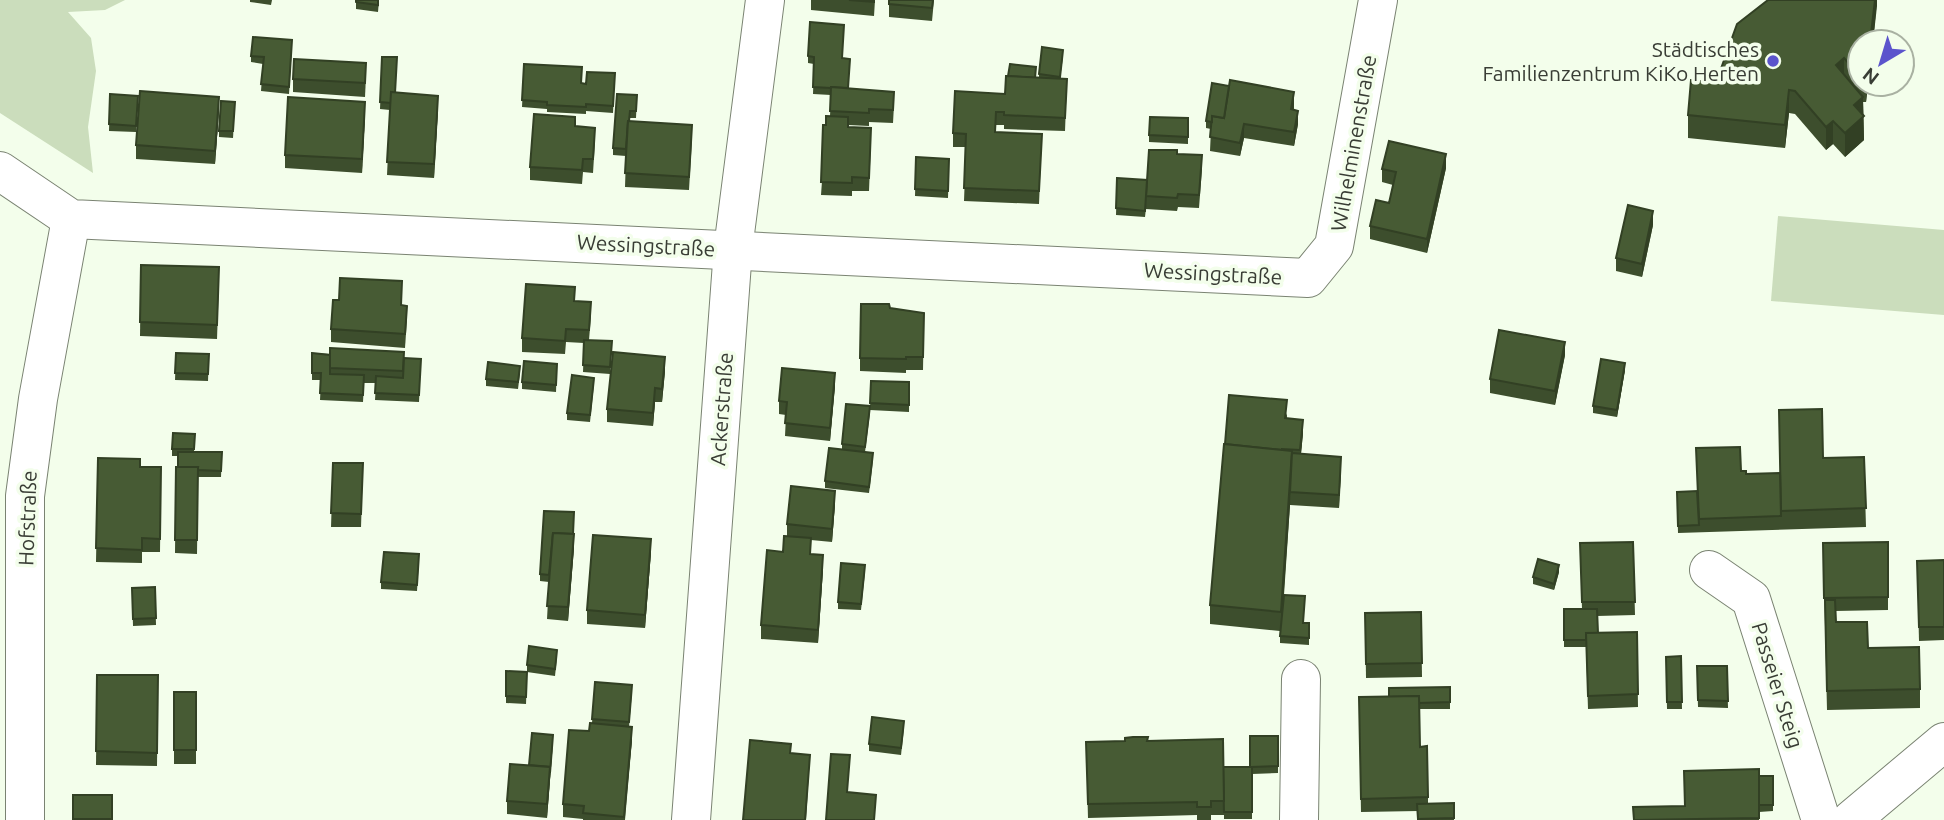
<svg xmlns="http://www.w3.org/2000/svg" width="1944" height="820" font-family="Ubuntu,sans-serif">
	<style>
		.green { fill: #cbddbc }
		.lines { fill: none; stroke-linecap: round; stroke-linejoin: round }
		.minor-casing { stroke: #7a8372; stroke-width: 40 }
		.minor { stroke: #fff; stroke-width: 38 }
		.wall { fill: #3d4e2d }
		.shaded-wall { fill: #324024 }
		.building { fill: #475b34; stroke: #324024; stroke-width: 2 }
		.poi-dot { fill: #5b54cc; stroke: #f3feeb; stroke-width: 2.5 }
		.labels { text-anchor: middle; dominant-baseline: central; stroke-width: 7; stroke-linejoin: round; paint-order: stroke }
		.poi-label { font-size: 21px; fill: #393d35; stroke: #f3feeb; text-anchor: end }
		.street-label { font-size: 21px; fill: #393d35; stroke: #f3feeb }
	</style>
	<rect width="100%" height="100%" fill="#f3feeb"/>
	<!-- green -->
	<g class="green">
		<polygon points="0,0 125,0 105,10 68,12 91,38 96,71 88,127 93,173 0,113"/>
		<polygon points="1778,216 1944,230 1944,315 1771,301"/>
	</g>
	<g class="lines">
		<!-- minor casing -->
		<g class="minor-casing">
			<g id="minor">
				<polyline points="0,171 71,219 1308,278 1334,246 1378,0"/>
				<polyline points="1709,570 1751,599 1821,820"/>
				<polyline points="25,820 25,496 38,399 71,219"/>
				<polyline points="691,820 733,249 765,0"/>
				<polyline points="1299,820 1301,679"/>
				<polyline points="1851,820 1944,742"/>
			</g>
		</g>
		<!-- minor -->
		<use href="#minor" class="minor"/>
	</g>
	<!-- wall -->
	<g class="wall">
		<polygon points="250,0 272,0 271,5 250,2"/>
		<polygon points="356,0 379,0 378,12 356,9"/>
		<polygon points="811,0 875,0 874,16 811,10"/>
		<polygon points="889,0 934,0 932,21 889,17"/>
		<polygon points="1877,0 1873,42 1860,42 1860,84 1868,84 1866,102 1863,102 1864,140 1845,157 1833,144 1826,150 1795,114 1789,113 1785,148 1688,138 1688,115 1718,82 1718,77"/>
		<polygon points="292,47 289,94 261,91 263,64 251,62 251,56"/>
		<polygon points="808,56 842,58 849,88 894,105 893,123 869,122 869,126 848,125 848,127 871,141 869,191 852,191 852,196 821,195 826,125 830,116 831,95 813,94 814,64 808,63"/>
		<polygon points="382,57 395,93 438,109 434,178 387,175 390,110 380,109"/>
		<polygon points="1063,57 1060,79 1067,79 1065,131 1004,129 1004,125 996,125 996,132 1042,134 1039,204 964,201 966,147 953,147 953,133 1005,94 1036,78 1039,78 1039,74"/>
		<polygon points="524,64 582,83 586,84 615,73 613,113 586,111 586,114 547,112 547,109 522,107"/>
		<polygon points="366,76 365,97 293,92 293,79"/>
		<polygon points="110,94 138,96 136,132 109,131"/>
		<polygon points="637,95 636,118 630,118 630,122 692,139 689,190 625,187 626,156 613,155 613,148"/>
		<polygon points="235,102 233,138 219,137 219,131"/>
		<polygon points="1294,105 1294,110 1298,124 1294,146 1244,138 1240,156 1210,151 1211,129 1206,128 1206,121"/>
		<polygon points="219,110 215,164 136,159 136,145"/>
		<polygon points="365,115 362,173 285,168 285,155"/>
		<polygon points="1188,118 1188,144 1149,142 1149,135"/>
		<polygon points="575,126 595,141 593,173 583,172 582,184 530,180 530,167"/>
		<polygon points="1177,154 1202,169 1199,208 1178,207 1177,211 1146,209 1146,208 1145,217 1116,215 1117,178 1147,180"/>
		<polygon points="916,157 949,159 948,198 915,196"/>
		<polygon points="1446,168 1427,253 1370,239 1370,226 1389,203 1393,185 1382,182 1382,169"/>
		<polygon points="1653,225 1642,277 1616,271 1616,258"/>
		<polygon points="141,265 219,281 217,339 140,336"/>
		<polygon points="575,301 591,316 589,340 612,341 610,374 583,372 584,343 566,342 565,354 522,352 522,338"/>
		<polygon points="402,305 407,319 405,348 331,342 331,329"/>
		<polygon points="890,308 924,313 923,370 906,370 906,373 860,371 860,358"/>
		<polygon points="176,353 209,354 208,381 175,380"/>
		<polygon points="312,353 421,359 419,402 375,400 376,383 364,383 363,402 320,400 321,380 312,380"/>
		<polygon points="1565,355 1555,405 1490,393 1490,379"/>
		<polygon points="557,364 556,392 522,389 522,382"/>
		<polygon points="1625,370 1617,417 1593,413 1593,406"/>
		<polygon points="665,371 662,402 655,402 653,426 607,422 607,409"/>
		<polygon points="520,373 518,389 486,386 486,379"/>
		<polygon points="871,381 909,382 909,412 870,410"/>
		<polygon points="594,384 590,422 567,420 567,413"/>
		<polygon points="835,386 830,441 785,436 786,415 779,414 779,401"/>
		<polygon points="870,413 865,452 873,460 869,493 825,488 825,481 842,449 842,444"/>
		<polygon points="1287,413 1287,418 1303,433 1301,454 1341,470 1339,508 1290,505 1284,595 1303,623 1309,623 1309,645 1280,643 1280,631 1210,624 1210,605"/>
		<polygon points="195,434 194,452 222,452 221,477 198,477 197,554 175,553 176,467 178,467 178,456 172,456 172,449"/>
		<polygon points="1864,457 1866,527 1678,533 1677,492 1697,491 1741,471 1746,474 1780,473 1823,458"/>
		<polygon points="98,458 140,467 161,467 160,552 142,552 142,563 96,562"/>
		<polygon points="333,463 363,463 361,527 331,527"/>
		<polygon points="835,504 832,542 811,540 811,554 823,569 818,643 761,639 761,625 783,552 787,536 787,524"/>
		<polygon points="573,534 574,548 568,621 547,619 549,582 540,581 540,574"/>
		<polygon points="1633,542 1635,615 1597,616 1598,633 1637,632 1638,707 1588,709 1586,647 1564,647 1564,609 1582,609 1580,543"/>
		<polygon points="1888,542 1888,610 1835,611 1836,622 1920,689 1920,708 1827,710 1823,543"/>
		<polygon points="651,552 645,628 587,624 587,610"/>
		<polygon points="1944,560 1944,640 1919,641 1917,561"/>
		<polygon points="419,561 417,591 381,589 381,582"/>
		<polygon points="865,572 861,610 838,609 838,602"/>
		<polygon points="1559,572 1554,590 1533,584 1533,577"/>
		<polygon points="155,587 156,625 133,626 132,588"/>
		<polygon points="1421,612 1422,677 1366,678 1365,613"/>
		<polygon points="1681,656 1682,709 1667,709 1666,657"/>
		<polygon points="557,657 555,676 527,672 527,665"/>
		<polygon points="1697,666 1727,666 1728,708 1698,707"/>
		<polygon points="506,671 527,672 526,704 506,703"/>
		<polygon points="97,675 158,675 157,766 96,765"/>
		<polygon points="595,682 632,692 629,727 632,740 625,820 583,820 583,819 563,817 563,804 592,723"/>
		<polygon points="1450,687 1450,709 1419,709 1420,747 1428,797 1428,804 1454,803 1454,820 1418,820 1418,811 1361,812 1359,697 1389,697"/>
		<rect x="174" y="692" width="22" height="72"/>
		<polygon points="904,728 901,755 869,751 869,744"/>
		<polygon points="1278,736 1278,773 1252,774 1252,819 1224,819 1224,803 1224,815 1211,815 1211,820 1197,820 1197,815 1088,818 1086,742 1147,741 1223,767 1250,767"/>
		<polygon points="553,742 547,818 507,814 507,801 529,765"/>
		<polygon points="1759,776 1773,805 1773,811 1759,812 1759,820 1633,820 1685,806"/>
	</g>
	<!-- shaded-wall -->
	<g class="shaded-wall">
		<polygon points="1875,0 1877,0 1877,6 1873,42 1870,42"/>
		<polygon points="1844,58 1844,81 1836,65"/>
		<polygon points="1866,84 1868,84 1866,102"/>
		<polygon points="1789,90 1789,113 1785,148 1785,125"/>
		<polygon points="1294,92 1294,105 1291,123 1291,109"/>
		<polygon points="438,96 438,109 434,178 434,164"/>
		<polygon points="219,97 219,110 215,164 215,151"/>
		<polygon points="1863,97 1864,140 1845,157 1845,133 1854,105"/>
		<polygon points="365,102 365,115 362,173 362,159"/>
		<polygon points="1298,111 1298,124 1294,146 1294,132"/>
		<polygon points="1833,121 1833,144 1826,150 1826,127"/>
		<polygon points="1244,124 1244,138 1240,156 1240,143"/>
		<polygon points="1446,154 1446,168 1427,253 1427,239"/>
		<polygon points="1653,211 1653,225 1642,277 1642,264"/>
		<polygon points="1565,342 1565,355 1555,405 1555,391"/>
		<polygon points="665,357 665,371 662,402 662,389"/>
		<polygon points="1625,363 1625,370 1617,417 1617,410"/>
		<polygon points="835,373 835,386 830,441 830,428"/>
		<polygon points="655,388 655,402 653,426 653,413"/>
		<polygon points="1303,420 1303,433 1300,463 1300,450"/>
		<polygon points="1292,451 1290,505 1281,631 1281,612"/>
		<polygon points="1341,457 1341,470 1339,508 1339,495"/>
		<polygon points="835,491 835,504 832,542 832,529"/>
		<polygon points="574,534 574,548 568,621 568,607"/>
		<polygon points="651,539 651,552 645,628 645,615"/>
		<polygon points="823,555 823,569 818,643 818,630"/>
		<polygon points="1559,565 1559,572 1554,590 1554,584"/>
		<polygon points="632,727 632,740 624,820 624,817"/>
		<polygon points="553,742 547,818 547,804"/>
		<polygon points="810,755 806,820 805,820"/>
	</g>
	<!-- building -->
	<g class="building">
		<polygon points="356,0 378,0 378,5 356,2"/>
		<polygon points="849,0 874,0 874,2"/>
		<polygon points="889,0 933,0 932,8 889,4"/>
		<polygon points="1768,0 1875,0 1870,42 1860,42 1860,76 1844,58 1836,65 1863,97 1854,105 1864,116 1845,133 1833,121 1826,127 1795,91 1789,90 1785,125 1688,115 1691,80 1720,83 1720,77 1718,77 1737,24"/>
		<polygon points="810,22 844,25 842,58 850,59 848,88 831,87 831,88 813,87 814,57 808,56"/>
		<polygon points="253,37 292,40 289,87 261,84 264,57 251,56"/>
		<polygon points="1042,47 1063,50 1060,77 1039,74"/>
		<polygon points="382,57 397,57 395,93 391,92 391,103 380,102"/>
		<polygon points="294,59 366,63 365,83 293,79"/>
		<polygon points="524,64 582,67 581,83 586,84 587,72 615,73 613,106 586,104 586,107 547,105 547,102 522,100"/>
		<polygon points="1010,64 1036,67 1035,78 1008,76"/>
		<polygon points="1006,76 1067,79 1065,118 1004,115 1004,112 996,112 995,132 1042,134 1039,191 964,188 966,134 953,133 955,91 1005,94"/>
		<polygon points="1230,80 1294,92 1291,109 1298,111 1294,132 1244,124 1240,143 1210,137 1212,116 1224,118"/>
		<polygon points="1212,83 1229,86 1224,118 1212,116 1212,122 1206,121"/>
		<polygon points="831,87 894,92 893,110 869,109 869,113 830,111"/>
		<polygon points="140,91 219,97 215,151 136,145"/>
		<polygon points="391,92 438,96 434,164 387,162"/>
		<polygon points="110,94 138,96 136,126 109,124"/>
		<polygon points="617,94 637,95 636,111 630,111 629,121 628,121 626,149 613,148"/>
		<polygon points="288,97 365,102 362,159 285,155"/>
		<polygon points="221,101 235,102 233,131 219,131"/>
		<polygon points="534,114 575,117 575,126 595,128 593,159 583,159 582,170 530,167"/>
		<polygon points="826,116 848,117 848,127 871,128 869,178 852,177 852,183 821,182 823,125 826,125"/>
		<polygon points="1150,117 1188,118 1188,137 1149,135"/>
		<polygon points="628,121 692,125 689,177 625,173"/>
		<polygon points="1389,141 1446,154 1427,239 1370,226 1376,200 1389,203 1396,172 1382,169"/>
		<polygon points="1149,150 1177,150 1177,154 1202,155 1199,195 1178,194 1177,198 1146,196"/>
		<polygon points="916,157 949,159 948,191 915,189"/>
		<polygon points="1117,178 1147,180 1145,211 1116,208"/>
		<polygon points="1628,205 1653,211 1642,264 1616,258"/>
		<polygon points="141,265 219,267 217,325 140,322"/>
		<polygon points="340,278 402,281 401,305 407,306 405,334 331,329 333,300 339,300"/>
		<polygon points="526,284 575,287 574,301 591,302 589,330 566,329 565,341 522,338"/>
		<polygon points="861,304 889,304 890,308 924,313 923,357 906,357 906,359 860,358"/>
		<polygon points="1499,330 1565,342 1555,391 1490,379"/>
		<polygon points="584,340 612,341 610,367 583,365"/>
		<polygon points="330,348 404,352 403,371 330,368"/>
		<polygon points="613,352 665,357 662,389 655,388 653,413 607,409"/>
		<polygon points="176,353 209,354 208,374 175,373"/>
		<polygon points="312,353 330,355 330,374 364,375 363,395 320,393 321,373 312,373"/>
		<polygon points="404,358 421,359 419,395 375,393 376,376 403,378"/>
		<polygon points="1601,359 1625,363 1617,410 1593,406"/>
		<polygon points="524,361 557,364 556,385 522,382"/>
		<polygon points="488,362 520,366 518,382 486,379"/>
		<polygon points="782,368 835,373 830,428 785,423 787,402 779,401"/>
		<polygon points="572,375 594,378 590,415 567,413"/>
		<polygon points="871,381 909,382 909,405 870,403"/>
		<polygon points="1229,395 1287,400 1285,418 1303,420 1300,450 1282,449 1282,450 1225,444"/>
		<polygon points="846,404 870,406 865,447 842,444"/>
		<polygon points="1822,409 1823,458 1864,457 1866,508 1781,511 1779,410"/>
		<polygon points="173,433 195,434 194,449 172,449"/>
		<polygon points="1224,444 1292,451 1281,612 1210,605"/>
		<polygon points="1740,447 1741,471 1746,471 1746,474 1780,473 1781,516 1699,519 1696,448"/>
		<polygon points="829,448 873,453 869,487 825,481"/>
		<polygon points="178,452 222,452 221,471 197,470 198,467 178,467"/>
		<polygon points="1292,453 1341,457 1339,495 1290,492"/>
		<polygon points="98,458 140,459 140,467 161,467 160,539 142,538 142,550 96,548"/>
		<polygon points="333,463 363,463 361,514 331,513"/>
		<polygon points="176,467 198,467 197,540 175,540"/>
		<polygon points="791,486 835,491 832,529 787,524"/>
		<polygon points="1697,491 1699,525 1678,526 1677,492"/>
		<polygon points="544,511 574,512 573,534 553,533 549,575 540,574"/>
		<polygon points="553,533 574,534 568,607 547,606"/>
		<polygon points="593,535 651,539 645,615 587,610"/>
		<polygon points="784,536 811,538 810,554 823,555 818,630 761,625 767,550 783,552"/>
		<polygon points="1633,542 1635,602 1582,602 1580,543"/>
		<polygon points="1888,542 1888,597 1824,598 1823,543"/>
		<polygon points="384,552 419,554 417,585 381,582"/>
		<polygon points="1538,559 1559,565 1554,584 1533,577"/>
		<polygon points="1944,560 1944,627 1919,627 1917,561"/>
		<polygon points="841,563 865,565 861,604 838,602"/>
		<polygon points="155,587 156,618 133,619 132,588"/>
		<polygon points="1284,595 1305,596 1303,623 1309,623 1309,638 1280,636"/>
		<polygon points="1825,600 1835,600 1836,622 1867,622 1868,648 1919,647 1920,689 1827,691"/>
		<polygon points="1564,609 1597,609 1598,633 1586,633 1586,640 1564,640"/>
		<polygon points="1421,612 1422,663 1366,664 1365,613"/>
		<polygon points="1637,632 1638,694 1588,696 1586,633"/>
		<polygon points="529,646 557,650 555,669 527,665"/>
		<polygon points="1681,656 1682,702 1667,702 1666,657"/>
		<polygon points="1697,666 1727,666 1728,701 1698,700"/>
		<polygon points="506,671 527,672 526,697 506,696"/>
		<polygon points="97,675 158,675 157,753 96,751"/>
		<polygon points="595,682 632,685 629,722 592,719"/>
		<polygon points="1450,687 1450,702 1419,703 1419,696 1389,697 1389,688"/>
		<rect x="174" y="692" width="22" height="58"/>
		<polygon points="1419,696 1420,747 1427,746 1428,797 1361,799 1359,697"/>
		<polygon points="872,717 904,721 901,748 869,744"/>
		<polygon points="590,723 632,727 624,817 583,813 584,806 563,804 569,730 589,731"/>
		<polygon points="532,733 553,735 550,773 550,767 529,765"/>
		<polygon points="1250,736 1278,736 1278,766 1252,767 1252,812 1224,812 1223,767 1250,767"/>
		<polygon points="1133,737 1148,737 1147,741 1223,739 1224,801 1211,801 1211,807 1197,807 1197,802 1088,804 1086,742 1125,741 1125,738"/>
		<polygon points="750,740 791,744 790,753 810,755 805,820 743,820"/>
		<polygon points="831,754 850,755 847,792 876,795 874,820 826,820"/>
		<polygon points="510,764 550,767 547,804 507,801"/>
		<polygon points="1759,769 1759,818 1634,820 1633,807 1685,806 1684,771"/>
		<rect x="1759" y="776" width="14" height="29"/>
		<rect x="73" y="795" width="39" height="24"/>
		<polygon points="1454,803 1454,818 1418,819 1417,804"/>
	</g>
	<!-- markers -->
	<circle class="poi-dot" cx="1773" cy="61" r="7"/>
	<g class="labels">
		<!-- poi labels -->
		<g class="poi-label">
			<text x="1759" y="49">Städtisches<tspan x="1759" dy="24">Familienzentrum KiKo Herten</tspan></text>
		</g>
		<!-- street labels -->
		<g class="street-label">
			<text transform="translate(1353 143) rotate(-80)">Wilhelminenstraße</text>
			<text transform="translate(646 245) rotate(3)">Wessingstraße</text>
			<text transform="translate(1213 273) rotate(3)">Wessingstraße</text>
			<text transform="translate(721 409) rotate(-86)">Ackerstraße</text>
			<text transform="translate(27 518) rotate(-88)">Hofstraße</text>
			<text transform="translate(1778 685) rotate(73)">Passeier Steig</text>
		</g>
	</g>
	<!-- north arrow -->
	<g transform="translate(1881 63) rotate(218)"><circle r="33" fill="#f3feeb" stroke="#a9b1a2" stroke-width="2"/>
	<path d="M0-5L12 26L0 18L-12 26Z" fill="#5b54cc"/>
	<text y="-10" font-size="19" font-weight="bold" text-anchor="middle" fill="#393d35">N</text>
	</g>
</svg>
